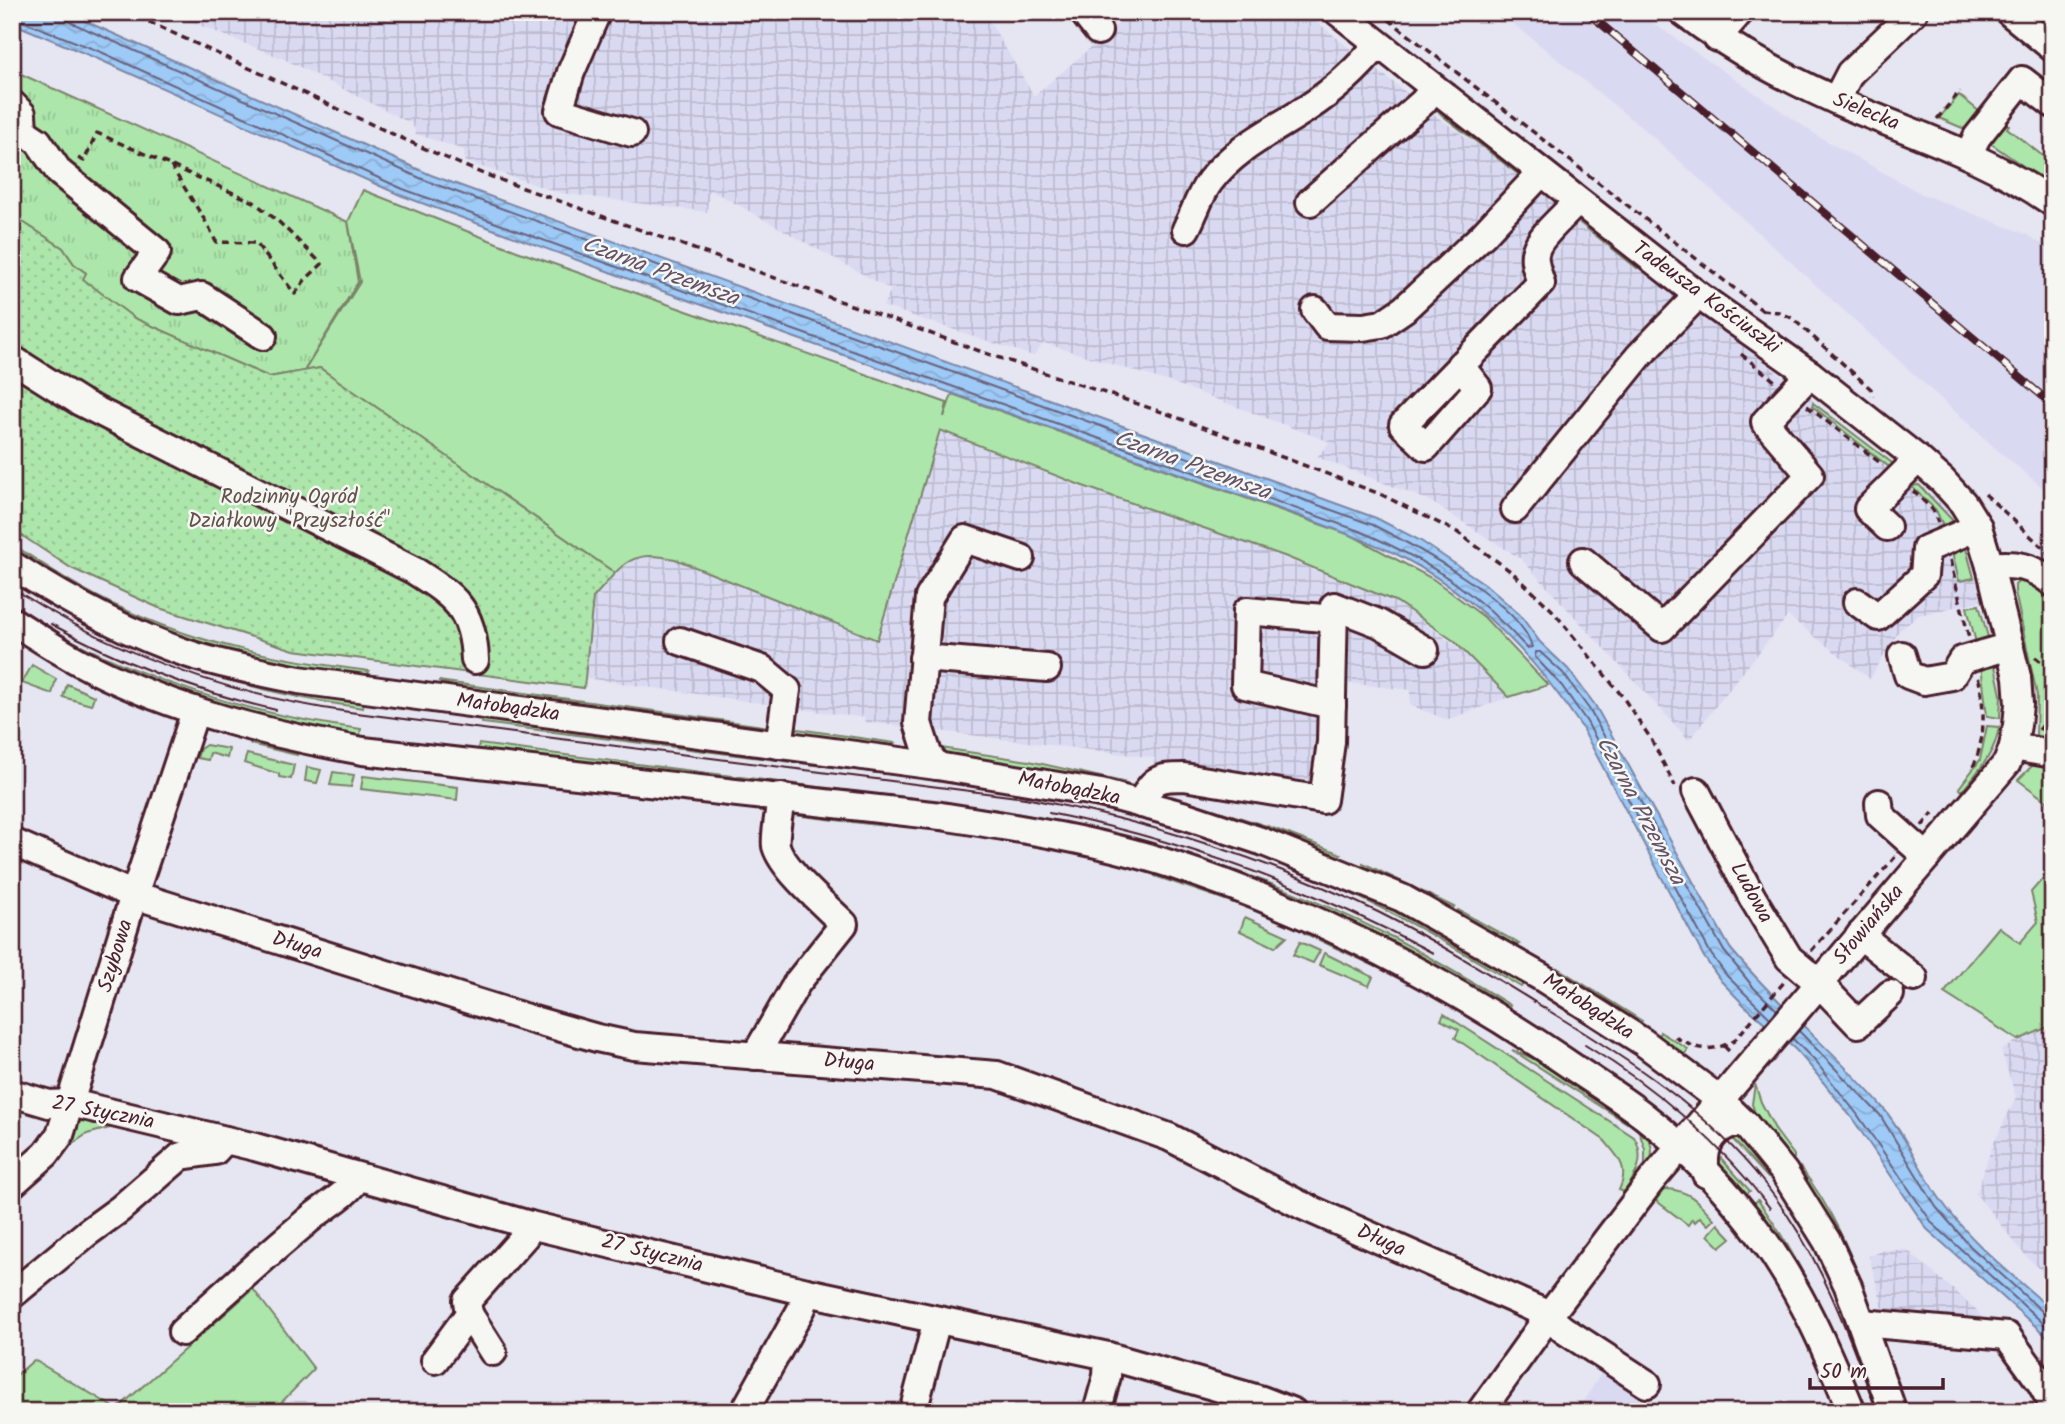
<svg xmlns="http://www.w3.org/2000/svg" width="2065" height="1424" font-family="Kalam,sans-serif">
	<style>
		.built { fill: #d9daf2 }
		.industrial { fill: url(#industrial-grid) }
		.grass { fill: #ace6aa; stroke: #7b826a; stroke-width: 2 }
		.park { fill: url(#park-tufts); stroke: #7b826a; stroke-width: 2 }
		.garden { fill: url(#garden-dots); stroke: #7b826a; stroke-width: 2 }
		.water { fill: url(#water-waves); stroke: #7c86a5; stroke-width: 2 }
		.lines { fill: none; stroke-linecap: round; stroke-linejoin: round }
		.shore { stroke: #6b637d; stroke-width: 2 }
		.minor-casing { stroke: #4a1f2b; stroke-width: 32 }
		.path { stroke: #4a1f2b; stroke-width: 3.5; stroke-dasharray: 7 5; stroke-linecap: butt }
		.minor { stroke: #f6f6f2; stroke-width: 26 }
		.tram { stroke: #4a1f2b; stroke-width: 2 }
		.rail-casing { stroke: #4a1f2b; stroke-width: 8 }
		.rail { stroke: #f6f6f2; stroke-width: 5; stroke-dasharray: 16; stroke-linecap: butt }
		.labels { text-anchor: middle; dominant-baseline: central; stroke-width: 5; stroke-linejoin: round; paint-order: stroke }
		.street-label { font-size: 21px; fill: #4a1f2b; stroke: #f6f6f2 }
		.park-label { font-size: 21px; fill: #62514b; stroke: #f6f6f2 }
		.water-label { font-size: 23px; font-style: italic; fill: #635268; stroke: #f6f6f2 }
	</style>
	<defs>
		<pattern id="industrial-grid" width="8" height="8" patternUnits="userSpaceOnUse" patternTransform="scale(1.75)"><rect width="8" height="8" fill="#d9daf2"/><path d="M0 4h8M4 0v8" fill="none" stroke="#bcbbd0"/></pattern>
		<pattern id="park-tufts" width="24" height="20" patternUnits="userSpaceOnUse" patternTransform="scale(1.75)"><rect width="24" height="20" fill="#ace6aa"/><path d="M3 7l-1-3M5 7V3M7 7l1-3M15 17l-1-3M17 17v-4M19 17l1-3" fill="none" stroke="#96c592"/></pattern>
		<pattern id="garden-dots" width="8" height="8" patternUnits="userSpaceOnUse" patternTransform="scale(1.75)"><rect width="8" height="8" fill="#ace6aa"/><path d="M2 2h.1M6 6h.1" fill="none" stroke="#96c592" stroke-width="1.8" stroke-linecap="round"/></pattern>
		<pattern id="water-waves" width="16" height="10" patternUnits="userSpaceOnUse" patternTransform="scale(1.75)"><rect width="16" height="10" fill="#9dcaf7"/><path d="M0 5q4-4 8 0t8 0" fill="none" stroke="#89add4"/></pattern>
	</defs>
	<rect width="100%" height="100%" fill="#e5e6f2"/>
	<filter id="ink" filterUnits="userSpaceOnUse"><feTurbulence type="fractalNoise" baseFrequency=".0143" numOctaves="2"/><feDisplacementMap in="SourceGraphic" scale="14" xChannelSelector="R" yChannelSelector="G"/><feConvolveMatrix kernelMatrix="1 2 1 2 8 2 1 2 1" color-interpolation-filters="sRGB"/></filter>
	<g filter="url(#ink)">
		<!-- built -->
		<g class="built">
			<polygon points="1499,12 1637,12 1818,136 1922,194 2026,234 2053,251 2053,496 1995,448 1652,136"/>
			<polygon points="1606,1364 1646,1387 1641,1399 1649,1407 1646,1412 1578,1412"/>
		</g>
		<!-- industrial -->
		<g class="industrial">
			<polygon points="167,12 993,12 987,17 1034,96 1132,12 1304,12 1440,119 1566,206 1929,492 1950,513 1965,536 1981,601 1919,615 1899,631 1870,679 1788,616 1689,740 1521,559 1428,500 1317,457 1330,442 1176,384 1044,343 1033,356 883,306 891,290 720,195 709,191 707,212 644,204 560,193 464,161 464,150 416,134 412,124 286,60"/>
			<polygon points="940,430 1077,486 1219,532 1399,604 1459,648 1509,697 1447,720 1410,705 1410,690 1346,683 1342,740 1309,808 1150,777 1155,758 865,722 864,718 585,678 593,598 624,562 637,556 655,555 675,559 877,640"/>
			<polygon points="2053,1025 2053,1283 2024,1254 1976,1194 1991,1149 2016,1097 2001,1050 2018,1040"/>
			<polygon points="1884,1250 1907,1250 1977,1310 1983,1321 1943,1323 1885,1316 1869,1256"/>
		</g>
		<!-- grass -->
		<g class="grass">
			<polygon points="2016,12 2053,12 2053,40"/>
			<polygon points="1959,95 1986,117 1974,133 1939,118"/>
			<polygon points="1435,104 1529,177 1527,181 1443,116 1433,106"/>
			<polygon points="1995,122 2009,125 2007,128 2053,164 2053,187 1983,138"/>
			<path d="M363 190 517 251 947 403 944 417 952 394 1353 536 1433 579 1484 617 1548 685 1509 697 1454 641 1397 602 1284 556 1080 485 940 430 877 640 675 559C650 554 633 553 615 573L320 368 304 371 360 282 348 222Z"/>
			<polygon points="1580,218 1639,265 1637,268 1576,220"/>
			<polygon points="1813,403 1896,466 1893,470 1812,406"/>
			<polygon points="1919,485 1955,523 1946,532 1936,510 1911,486"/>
			<polygon points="1964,541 1974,578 1959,581 1951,547"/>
			<path d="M12 544C47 567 81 590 119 607 198 645 282 660 369 671L367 678 213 651 139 624 12 554Z"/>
			<path d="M12 577 36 593 364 699 363 708C234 690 123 652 12 582Z"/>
			<polygon points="2022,578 2053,596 2053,744 2036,738 2037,695 2015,592 2015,585"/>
			<polygon points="1979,605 1990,644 1977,647 1967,607"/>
			<path d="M12 607C120 673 235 713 361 729L359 740 258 720 133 677 12 611Z"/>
			<polygon points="1994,661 2001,695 2000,718 1987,716 1981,665"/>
			<polygon points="32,665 56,679 52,694 22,683"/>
			<polygon points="438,681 771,727 770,734 476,694"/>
			<polygon points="67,684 94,696 91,705 63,697"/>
			<path d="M483 716 1044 792 1218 836 1391 906 1525 981 1521 987C1469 956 1417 925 1363 899 1244 843 1120 808 991 787L482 723Z"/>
			<path d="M1987 726 1999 727C1995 754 1979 770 1962 791L1959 788 1980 760Z"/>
			<polygon points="791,728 895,743 884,749 790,737"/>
			<path d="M371 738 477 751 479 744 1000 810C1137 834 1270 875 1394 938 1434 959 1472 982 1510 1005L1506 1011 1204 865 370 742Z"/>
			<polygon points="252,739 298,749 297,755 250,744"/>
			<polygon points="206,745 229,749 227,758 210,753 208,760 197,758 200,749"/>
			<polygon points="934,747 1029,761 1123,782 1112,787 944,758"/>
			<polygon points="247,754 294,765 291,779 279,777 279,774 244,763"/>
			<polygon points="2053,762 2053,806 2018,780 2035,763"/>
			<polygon points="307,767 321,770 317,783 305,781"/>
			<polygon points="333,772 354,775 351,787 330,785"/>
			<polygon points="363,776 458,787 457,800 361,789"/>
			<polygon points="1171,796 1270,827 1341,854 1338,861 1171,801"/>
			<polygon points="786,808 886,820 885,826 786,814"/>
			<polygon points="1363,863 1454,907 1448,913 1361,871"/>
			<polygon points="2053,867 2053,1025 2018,1040 1944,993 1999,927 2020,943 2038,922 2031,892"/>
			<polygon points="1156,871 1242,901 1240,905 1155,876"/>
			<polygon points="1458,910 1511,939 1519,944 1516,945 1490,936 1451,917"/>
			<polygon points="1245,917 1287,936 1275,947 1240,931"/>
			<polygon points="1306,927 1380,964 1379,968 1304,933"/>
			<polygon points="1300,942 1320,951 1313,963 1293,955"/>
			<polygon points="1324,953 1373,977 1369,986 1319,965"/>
			<polygon points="1556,967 1642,1021 1637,1027 1568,979"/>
			<path d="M1444 1014 1634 1137C1646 1157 1637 1175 1624 1192L1619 1190C1630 1167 1618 1157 1604 1140L1455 1038 1459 1030 1441 1020Z"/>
			<polygon points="1660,1032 1688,1049 1684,1056 1659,1039"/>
			<polygon points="1512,1050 1553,1066 1631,1120 1627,1123"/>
			<polygon points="1755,1084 1761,1102 1776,1131 1794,1155 1794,1158 1790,1162 1757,1119 1752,1104"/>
			<polygon points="78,1114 121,1125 87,1134 63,1150"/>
			<path d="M1637 1126C1651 1135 1656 1152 1648 1166L1645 1164V1149Z"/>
			<polygon points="1736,1131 1773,1174 1768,1178 1726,1132"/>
			<polygon points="1712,1148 1750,1191 1742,1198 1720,1174"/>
			<path d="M1800 1167C1832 1208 1851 1253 1868 1301L1865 1304 1795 1171Z"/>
			<path d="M1668 1189C1691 1191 1699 1203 1714 1219L1708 1225 1700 1217 1695 1222 1692 1219 1688 1225 1654 1199 1659 1192Z"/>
			<path d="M1758 1200C1795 1252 1823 1307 1846 1367L1750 1206Z"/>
			<polygon points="1718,1224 1731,1238 1720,1247 1708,1235"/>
			<polygon points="253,1289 314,1369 272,1412 12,1412 12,1379 34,1360 117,1409"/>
		</g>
		<!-- park -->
		<polygon class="park" points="12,70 348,222 358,282 304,371 269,377 134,318 82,279 86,273 74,264 63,248 12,215"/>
		<!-- garden -->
		<polygon class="garden" points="12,215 63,248 74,264 86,273 83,279 134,318 269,377 320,368 615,573 593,598 584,688 294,650 159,608 71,568 12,529"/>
		<!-- water -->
		<path class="water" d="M12 12H65L431 175 1376 518 1421 541 1485 584 1520 615 1540 642 1568 669 1595 705 1730 948C1777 1005 1835 1052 1884 1109 1907 1137 1921 1174 1943 1203 1973 1245 2015 1277 2053 1311V1342L1927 1229 1852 1118 1811 1067 1796 1050 1744 1005 1721 981 1704 957 1581 726C1535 658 1476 596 1402 557 1372 542 1339 531 1308 519L637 282 400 195 98 59 12 23Z"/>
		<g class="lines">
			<!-- shore -->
			<g class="shore">
				<path d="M12 17 101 52 403 189 639 275 1362 532C1432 563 1475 591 1527 648L1532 647C1521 603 1413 545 1373 525L429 182 70 22 66 18 65 12"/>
				<polyline points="1770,1018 1727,976 1711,954 1587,722 1562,686 1535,657 1536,652 1540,652 1563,673 1589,709 1724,951 1754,988 1777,1010"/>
				<polyline points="1799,1031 1880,1115 1936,1207 1970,1246 2045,1314 2053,1315"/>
				<polyline points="1792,1038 1816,1062 1857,1114 1933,1224 2053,1332"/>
			</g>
			<!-- minor casing -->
			<g class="minor-casing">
				<g id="minor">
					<polyline points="597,12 571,72 559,111 632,133"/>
					<polyline points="1083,12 1098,31"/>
					<polyline points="1338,12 1698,295 1810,374 1918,459 1942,480 1963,503 1978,527 1990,566 2017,677 2019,704 2017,725 2013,747 2007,763 1652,1180 1548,1317 1480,1412"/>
					<path d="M1683 12C1738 54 1797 84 1860 111 1926 138 1994 161 2053 203"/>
					<polyline points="2009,12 2053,48"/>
					<polyline points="1717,38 1740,12"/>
					<polyline points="1836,100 1850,73 1914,12"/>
					<polyline points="12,104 22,114 23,131 12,139"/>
					<polyline points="23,131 38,141 59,172 157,252 138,278 179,301 202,296 263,336"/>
					<polyline points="1968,155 1977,137 2022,80 2053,104"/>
					<polyline points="1310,202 1423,102 1434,88"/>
					<path d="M1186 229C1194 214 1200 194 1210 181 1235 148 1273 131 1306 109 1332 92 1359 68 1378 44"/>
					<polyline points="1315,310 1327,326 1363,327 1382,324 1404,309 1483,235 1541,173"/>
					<path d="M12 359 80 402 413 570C454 596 473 608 475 660"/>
					<path d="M1460 365 1478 388 1426 447 1403 425 1541 283C1538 273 1532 260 1536 250 1540 235 1567 214 1577 201"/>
					<polyline points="1515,509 1639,356 1698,295"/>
					<polyline points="1887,527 1868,509 1918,459"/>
					<polyline points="1583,561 1662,628 1810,475 1765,422 1810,374"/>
					<path d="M12 565C68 601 126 633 189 654 225 666 262 672 299 680L937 766 1101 793 1186 816 1261 841 1402 898 1541 977 1643 1042 1719 1099 1745 1124 1784 1172 1827 1241 1848 1286 1893 1412"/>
					<path d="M1990 566C2015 563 2033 566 2053 583"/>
					<polyline points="1857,602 1878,617 1924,575 1926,549 1978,527"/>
					<path d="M12 621C38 637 64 655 91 668 176 711 269 734 363 751L941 816C1017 828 1096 840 1170 864 1311 910 1442 978 1564 1061 1590 1079 1618 1096 1644 1116 1688 1150 1731 1194 1763 1239 1802 1293 1827 1351 1852 1412"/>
					<polyline points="680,641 762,669 787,690 779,745"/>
					<polyline points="1902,655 1908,675 1924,681 1952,676 1962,660 2010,646"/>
					<polyline points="923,658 1047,668"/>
					<polyline points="1332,705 1245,685 1247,611 1334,619"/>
					<polyline points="2013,747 2053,754"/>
					<polyline points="937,766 928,754 918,723 929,597 965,539 1021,558"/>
					<polyline points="1696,791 1752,897 1789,958 1820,984 1858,1024 1890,994"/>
					<polyline points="1879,803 1880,815 1927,857"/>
					<path d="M1141 804C1152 779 1157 777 1184 777L1323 800 1331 742 1334 606 1378 623 1425 650"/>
					<polyline points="12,842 134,895 530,1019 597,1038 634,1046 997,1075 1169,1137 1301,1205 1540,1311 1564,1330 1647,1384"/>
					<polyline points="1860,935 1914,978"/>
					<path d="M755 1056 797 983 844 924C826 906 783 870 776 846 774 835 780 810 781 797"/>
					<polyline points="12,1093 49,1104 71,1103 255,1147 530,1225 807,1292 1108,1356 1262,1400 1293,1412"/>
					<path d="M1706 1174C1702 1151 1708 1134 1730 1124H1745"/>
					<polyline points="12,1184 46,1154 60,1135 134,895 195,712"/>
					<polyline points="12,1295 87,1233 120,1209 181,1156 215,1151 225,1140"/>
					<polyline points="469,1314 493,1352"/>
					<polyline points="1862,1323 2007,1336 2041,1383 2053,1405"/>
					<path d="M182 1332C222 1295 263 1258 305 1223 322 1207 346 1197 358 1177"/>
					<polyline points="435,1360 469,1314 467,1301 525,1236 530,1225"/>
					<polyline points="744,1412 802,1308 807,1292"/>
					<polyline points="913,1412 937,1320"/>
					<polyline points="1097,1412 1107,1376 1108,1356"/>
				</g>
			</g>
			<!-- path -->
			<g class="path">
				<polyline points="127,12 421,147 481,173 988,354 1168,414 1380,494 1457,532 1513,573 1552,610 1622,696 1651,739 1675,786"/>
				<polyline points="1308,12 1317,19"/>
				<polyline points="1379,12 1762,310 1760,312"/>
				<polyline points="1937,119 1960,91"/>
				<polyline points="78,158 84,161 97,133 254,202 279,222 322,264 305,280 295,294 256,243 216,242 209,227 171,166"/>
				<polyline points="1762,310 1779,312 1792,318 1871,389 1872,396"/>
				<polyline points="1741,354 1776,382"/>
				<polyline points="1807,406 1883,465"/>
				<polyline points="1913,491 1933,510 1938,523"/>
				<polyline points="1985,494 2049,553"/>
				<polyline points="1950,560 1969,638"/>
				<polyline points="2035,657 2053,671"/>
				<polyline points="2039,730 2053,713"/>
				<path d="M1973 767C1986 738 1985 706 1978 676"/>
				<polyline points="1922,826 1933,813"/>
				<polyline points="1811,951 1897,855"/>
				<path d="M1675 1037C1697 1050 1710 1053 1734 1041L1785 981"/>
				<polyline points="1724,1046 1729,1051"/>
				<polyline points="1314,1407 1325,1412"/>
			</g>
			<!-- minor -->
			<use href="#minor" class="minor"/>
			<!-- tram -->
			<g class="tram">
				<path d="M12 588C115 654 228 695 349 712L1025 798C1147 821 1266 858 1378 912 1436 941 1491 975 1546 1009 1629 1060 1704 1107 1765 1184 1819 1252 1848 1331 1877 1412"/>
				<path d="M51 624C122 663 197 692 276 710"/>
				<path d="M1049 813C1184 840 1312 888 1433 953"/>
				<path d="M1585 1045C1658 1089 1719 1141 1770 1208"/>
			</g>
			<!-- rail casing -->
			<g class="rail-casing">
				<polyline id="rail" points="1587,12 2053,405"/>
			</g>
			<!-- rail -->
			<use href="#rail" class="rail"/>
		</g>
	</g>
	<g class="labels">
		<!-- street labels -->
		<g class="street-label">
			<text transform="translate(1866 112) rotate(22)">Sielecka</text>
			<text transform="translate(1706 298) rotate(36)">Tadeusza Kościuszki</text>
			<text transform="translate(508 708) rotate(8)">Małobądzka</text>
			<text transform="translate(1069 789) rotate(11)">Małobądzka</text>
			<text transform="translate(1751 893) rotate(61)">Ludowa</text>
			<text transform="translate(1869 925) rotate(-50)">Słowiańska</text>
			<text transform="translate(297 946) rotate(17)">Długa</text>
			<text transform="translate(116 956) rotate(-73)">Szybowa</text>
			<text transform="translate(1588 1007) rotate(33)">Małobądzka</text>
			<text transform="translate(849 1063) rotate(5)">Długa</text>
			<text transform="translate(103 1113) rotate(11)">27 Stycznia</text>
			<text transform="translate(1381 1241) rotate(24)">Długa</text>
			<text transform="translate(652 1254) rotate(14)">27 Stycznia</text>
		</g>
		<!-- park labels -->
		<g class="park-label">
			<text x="289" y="497">Rodzinny Ogród<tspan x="289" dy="24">Działkowy "Przyszłość"</tspan></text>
		</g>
		<!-- water labels -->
		<g class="water-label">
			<text transform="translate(660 272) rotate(20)">Czarna Przemsza</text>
			<text transform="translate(1192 466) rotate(20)">Czarna Przemsza</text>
			<text transform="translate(1640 811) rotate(62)">Czarna Przemsza</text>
		</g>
	</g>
	<!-- margin -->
	<rect width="2065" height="1424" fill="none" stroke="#f6f6f2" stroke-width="42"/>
	<rect x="21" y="21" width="2023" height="1382" fill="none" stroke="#4a1f2b" stroke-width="2.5" filter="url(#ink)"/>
	<!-- scale -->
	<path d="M1810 1378v10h133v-10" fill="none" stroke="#4a1f2b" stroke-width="3.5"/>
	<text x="1820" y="1378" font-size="21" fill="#4a1f2b" stroke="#f6f6f2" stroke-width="5" paint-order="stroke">50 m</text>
</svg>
